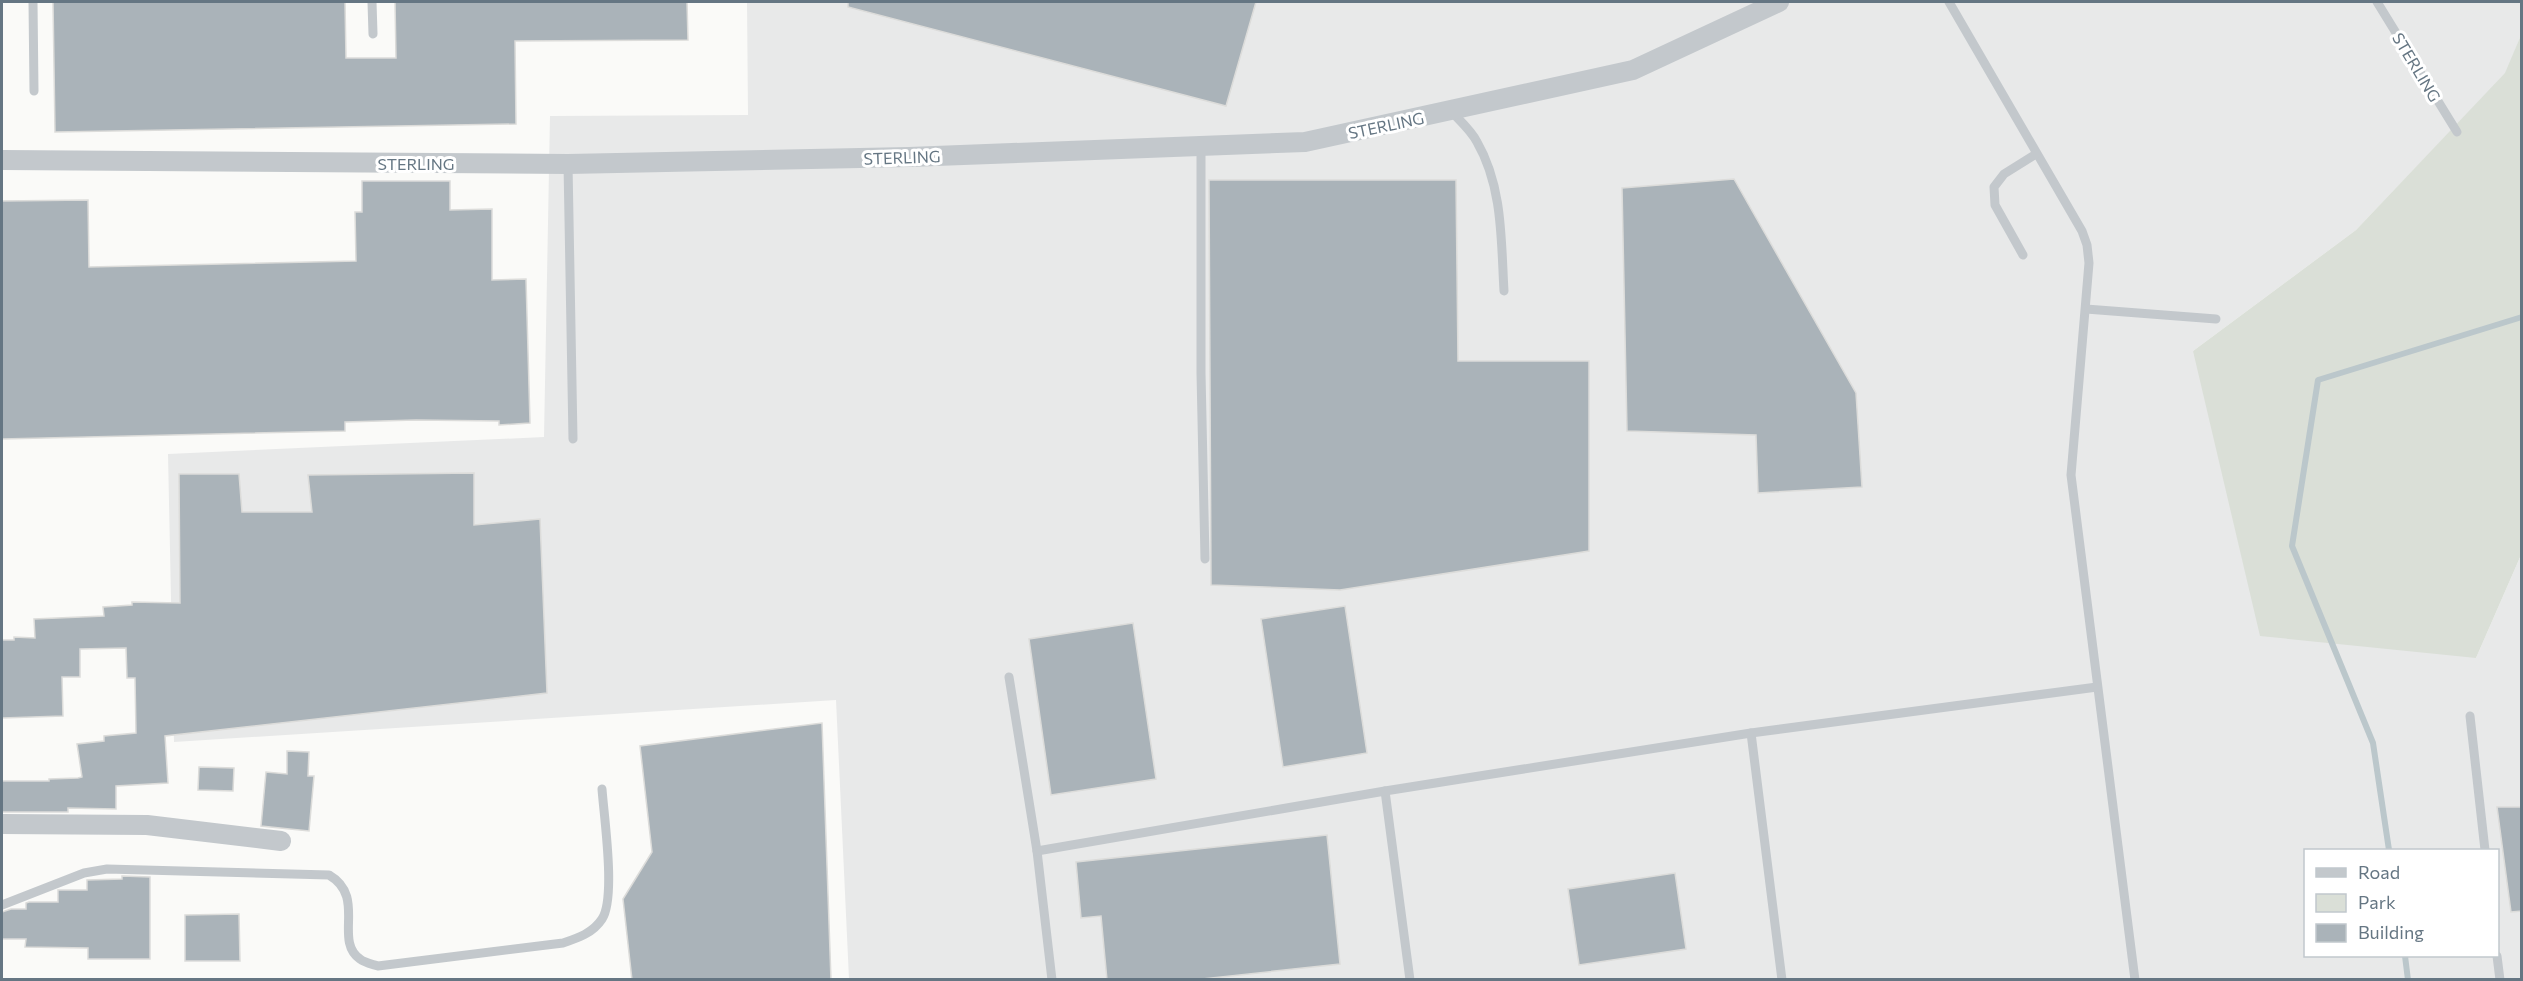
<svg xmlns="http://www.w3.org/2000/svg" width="2523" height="981" font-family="Commissioner,sans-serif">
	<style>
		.built { fill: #e8e9e9; fill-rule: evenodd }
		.green { fill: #dadfd7 }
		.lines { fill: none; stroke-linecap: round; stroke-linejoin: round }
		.stream { stroke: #bbc7cb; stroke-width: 6 }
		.building { fill: #aab3b9; stroke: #dcdcda; stroke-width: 1.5 }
		.lane { stroke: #c3c8cc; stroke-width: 9 }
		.street { stroke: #c3c8cc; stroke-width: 20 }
		.labels { text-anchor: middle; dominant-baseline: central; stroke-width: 6; stroke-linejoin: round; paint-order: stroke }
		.street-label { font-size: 16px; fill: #657683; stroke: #fff }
	</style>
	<rect width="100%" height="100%" fill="#fafaf8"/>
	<!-- built -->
	<path class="built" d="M747 2H2521V35L2506 73 2356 230 2193 351 2476 658 2521 555V979H849L836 700 174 742 168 454 544 437 550 116 748 115ZM2306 850H2498V956H2306Z"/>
	<!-- green -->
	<polygon class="green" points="2521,35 2521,555 2476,658 2260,636 2193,351 2356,230 2505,73"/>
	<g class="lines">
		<!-- stream -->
		<g class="stream">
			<polyline points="2389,850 2373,743 2292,546 2318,380 2522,317"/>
			<polyline points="2405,956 2408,980"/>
		</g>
	</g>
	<!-- building -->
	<g class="building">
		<polygon points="53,2 345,2 346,58 396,58 395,2 687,2 688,40 515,41 516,124 55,132"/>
		<polygon points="848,2 1256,2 1226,106 848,7"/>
		<polygon points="1734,179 1856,393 1862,487 1758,493 1756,435 1627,431 1622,188"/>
		<polygon points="1209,180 1456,180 1458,361 1589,361 1589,551 1340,590 1211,585"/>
		<polygon points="362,181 450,181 450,210 492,209 492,280 526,279 530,423 499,425 499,421 416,420 345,422 345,431 2,439 2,201 88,200 89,267 356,261 355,212 362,212"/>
		<polygon points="474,473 474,525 540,519 547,693 165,736 168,783 116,786 116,809 68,808 68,812 2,812 2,781 49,781 49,779 78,778 82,777 77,744 104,741 104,736 136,733 135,678 127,678 126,648 80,649 80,677 62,677 63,716 2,718 2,640 14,640 14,637 35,638 34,619 104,616 103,607 132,605 132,602 180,603 179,474 239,474 242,512 312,512 308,475"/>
		<polygon points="1345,606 1367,753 1283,767 1261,619"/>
		<polygon points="1133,623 1156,779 1051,795 1029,639"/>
		<polygon points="822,723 831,980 632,980 623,899 652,852 640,746"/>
		<polygon points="287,751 309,752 308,776 314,776 309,831 261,826 266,772 287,774"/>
		<polygon points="199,767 234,768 233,791 198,790"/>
		<polygon points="2497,807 2522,807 2522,911 2511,912"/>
		<polygon points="1327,835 1340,964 1193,980 1107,980 1101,916 1081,918 1076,862"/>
		<polygon points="1675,873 1686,949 1579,965 1568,889"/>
		<polygon points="122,876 150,877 150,959 88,959 88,948 25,947 26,939 2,939 2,912 11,909 26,909 26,903 29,902 58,902 58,890 87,890 87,880 122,879"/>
		<polygon points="239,914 240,961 185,961 185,915"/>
	</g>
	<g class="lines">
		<!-- lane -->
		<g class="lane">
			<polyline points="33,2 34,91"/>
			<polyline points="372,2 373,34"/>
			<polyline points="1949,2 2082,231 2087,245 2089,263 2071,475 2135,980"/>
			<polyline points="2377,2 2457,132"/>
			<path d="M1450 110C1459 120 1471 130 1477 142 1503 187 1501 241 1504 291"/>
			<polyline points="1201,146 1201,373 1205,559"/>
			<polyline points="568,164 573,439"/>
			<polyline points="2023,255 1995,205 1994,187 2004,174 2036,154"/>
			<polyline points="2086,309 2216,319"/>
			<polyline points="1009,677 1037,851 1052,980"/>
			<polyline points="2470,716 2485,850"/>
			<polyline points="1751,733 1782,980"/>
			<polyline points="1385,791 1410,980"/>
			<polyline points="1037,851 1385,791 1751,733 2097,687"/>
			<path d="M2 905 84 873 107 869 329 875C367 897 333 940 360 959 365 963 372 964 378 966L563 943C578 938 593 933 602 919 616 898 604 817 602 789"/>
			<polyline points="2497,956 2500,980"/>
		</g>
		<!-- street -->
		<g class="street">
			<polyline points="2,160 568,164 909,157 1305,142 1633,70 1779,2"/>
			<polyline points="2,824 147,825 281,841"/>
		</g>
	</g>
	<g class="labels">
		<!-- street labels -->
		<g class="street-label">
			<text transform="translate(2417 67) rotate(59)">STERLING</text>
			<text transform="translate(1386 125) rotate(-12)">STERLING</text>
			<text transform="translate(902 157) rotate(-2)">STERLING</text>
			<text x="416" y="163">STERLING</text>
		</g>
	</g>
	<!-- border -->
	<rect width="2523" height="981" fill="none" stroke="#657683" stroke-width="6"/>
	<!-- legend -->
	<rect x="2304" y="849" width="195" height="108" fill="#ffffff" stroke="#c1c8cd" stroke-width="1.5"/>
	<rect x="2316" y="868" width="30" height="9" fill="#c3c8cc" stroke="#c1c8cd" stroke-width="1.5"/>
	<text x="2358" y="879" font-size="18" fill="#657683">Road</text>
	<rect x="2316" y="894" width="30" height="18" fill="#dadfd7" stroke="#c1c8cd" stroke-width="1.5"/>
	<text x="2358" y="909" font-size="18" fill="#657683">Park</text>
	<rect x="2316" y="924" width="30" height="18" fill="#aab3b9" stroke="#c1c8cd" stroke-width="1.5"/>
	<text x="2358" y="939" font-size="18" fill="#657683">Building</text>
</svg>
